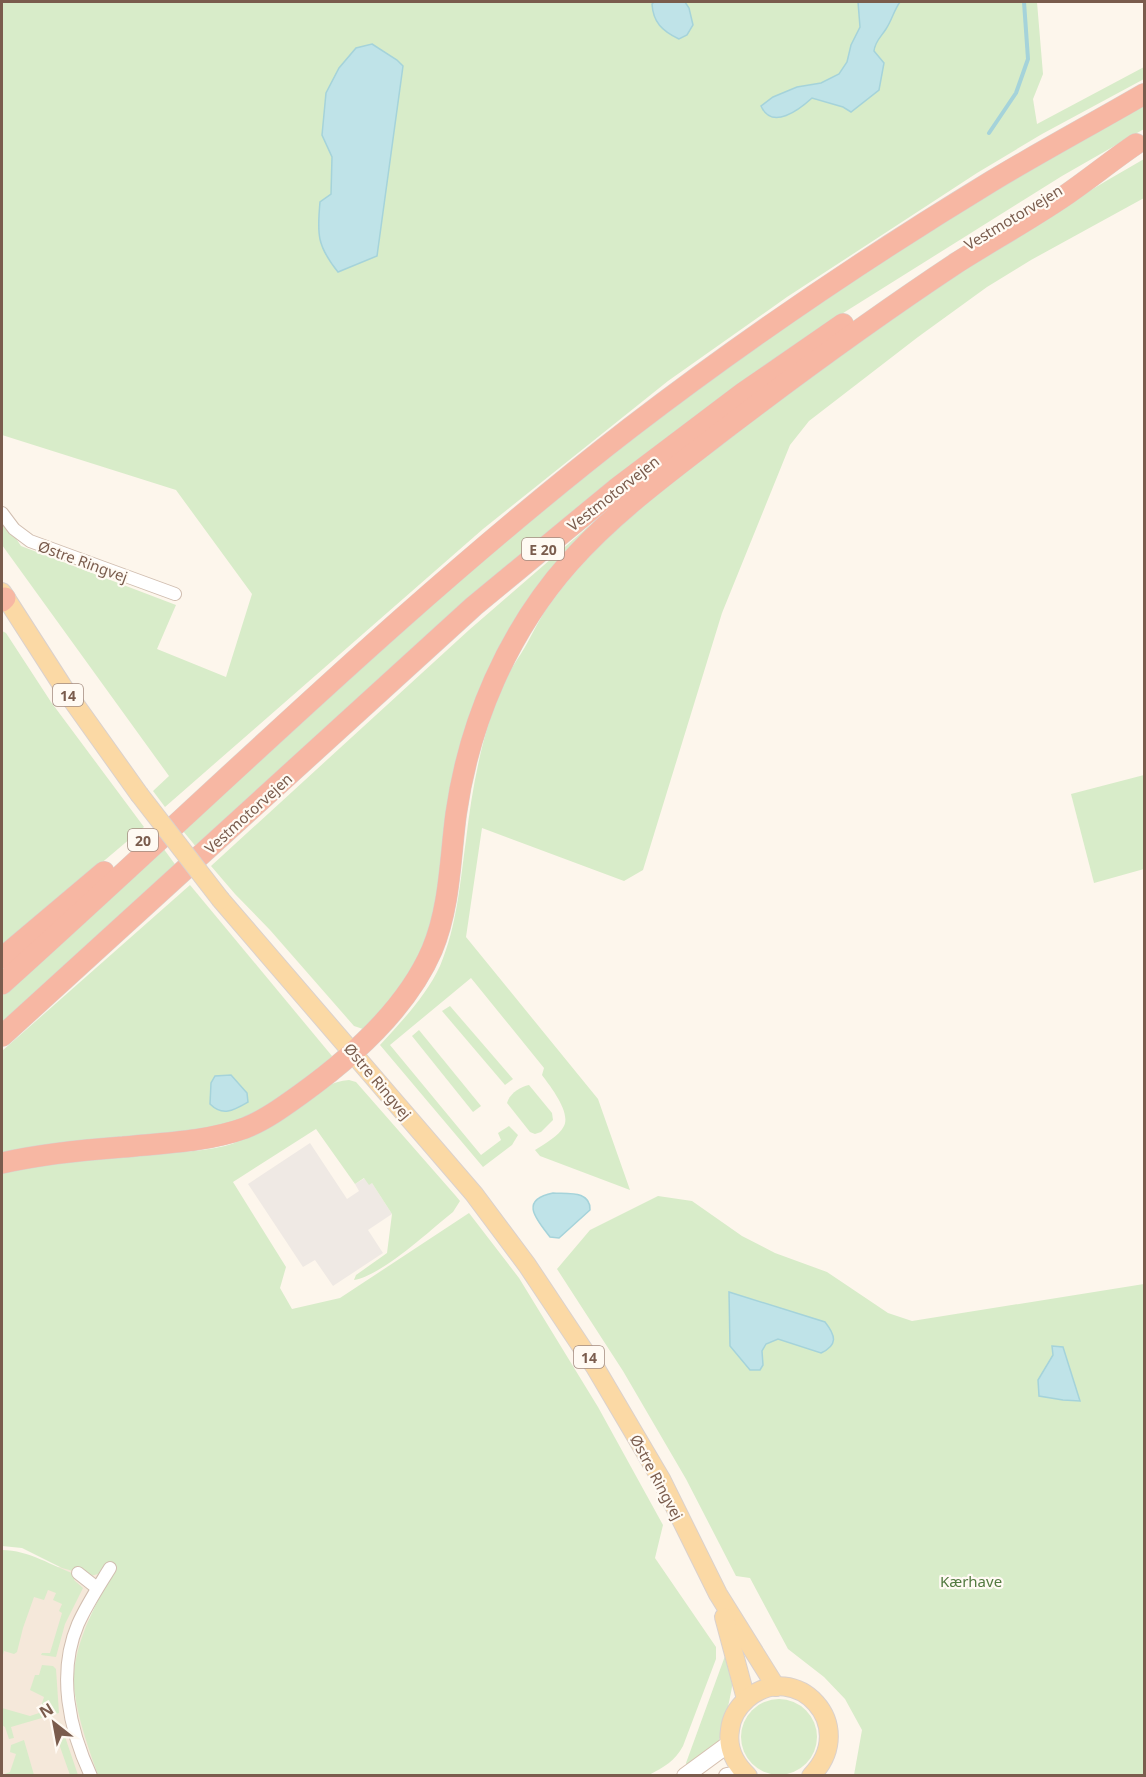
<svg xmlns="http://www.w3.org/2000/svg" width="1146" height="1777" font-family="'Noto Sans',sans-serif">
	<style>
		.residential { fill: #f5e8da }
		.industrial { fill: #efe9e4 }
		.green { fill: #d8ecc9 }
		.water { fill: #bfe3e8; stroke: #a5d3da; stroke-width: 1.5 }
		.lines { fill: none; stroke-linecap: round; stroke-linejoin: round }
		.stream { stroke: #a5d3da; stroke-width: 4 }
		.street-casing { stroke: #d1beb0; stroke-width: 14 }
		.secondary-casing { stroke: #d6c0b0; stroke-width: 18 }
		.primary-casing { stroke: #dad1cd; stroke-width: 20 }
		.highway-casing { stroke: #dad1cd; stroke-width: 22 }
		.street { stroke: #fff; stroke-width: 12 }
		.secondary { stroke: #fff; stroke-width: 16 }
		.primary { stroke: #fbd9a5; stroke-width: 18 }
		.highway { stroke: #f7b7a3; stroke-width: 21 }
		.primary-bridge-casing { stroke: #dad1cd; stroke-width: 20; stroke-linecap: butt }
		.primary-bridge { stroke: #fbd9a5; stroke-width: 18 }
		.labels { text-anchor: middle; dominant-baseline: central; stroke-width: 4.5; stroke-linejoin: round; paint-order: stroke }
		.shield { fill: #fffaf3; stroke: #a28b7f; stroke-width: 1.5 }
		.shield-label { font-size: 14px; font-weight: bold; fill: #7a5c4d }
		.street-label { font-size: 15px; fill: #7a5c4d; stroke: #fffaf3 }
		.park-label { font-size: 15px; fill: #537a41; stroke: #fffaf3 }
	</style>
	<rect width="100%" height="100%" fill="#fdf6ec"/>
	<!-- residential -->
	<polygon class="residential" points="107,1565 115,1569 90,1614 74,1694 98,1775 2,1776 2,1591 38,1568"/>
	<!-- industrial -->
	<polygon class="industrial" points="310,1143 347,1199 359,1191 355,1184 365,1178 369,1184 372,1183 392,1214 368,1230 383,1253 333,1286 315,1260 303,1267 248,1184"/>
	<!-- green -->
	<g class="green">
		<polygon points="2,2 1037,2 1043,74 1033,99 1037,124 1144,67 1144,79 1042,134 977,173 787,297 668,381 483,529 165,807 153,791 169,776 2,545 2,517 21,546 176,605 157,649 226,677 252,594 176,490 2,435"/>
		<polygon points="1144,103 1144,129 1062,176 824,325 197,848 183,831 374,654 498,546 711,377 945,220"/>
		<path d="M1144 159V198L1031 260 987 287 918 337 809 421 790 445 722 613 643 870 624 881 482 828 466 937 598 1099 630 1190 540 1156 535 1150C544 1144 559 1136 564 1126 571 1112 550 1086 542 1075L544 1068 471 978 390 1045 481 1155 501 1140 498 1133 509 1126 518 1135 512 1145 483 1167 380 1045C402 1021 426 996 440 966 457 926 460 883 466 840 472 788 482 733 503 684 509 671 518 659 525 647 533 633 540 617 550 604 609 522 695 465 775 404 893 315 1016 232 1144 159Z"/>
		<polygon points="604,513 479,702 438,919 397,998 363,1029 354,1026 270,930 235,894 211,866 469,630"/>
		<polygon points="2,631 6,633 51,702 144,827 2,947"/>
		<polygon points="1144,775 1144,869 1094,883 1071,794"/>
		<polygon points="163,848 177,867 2,1026 2,996"/>
		<path d="M190 885 332 1056C301 1092 259 1115 215 1130L2 1157V1051Z"/>
		<polygon points="450,1006 513,1079 505,1085 442,1011"/>
		<polygon points="419,1030 481,1106 473,1112 412,1036"/>
		<path d="M349 1080 356 1082 455 1195 460 1201 453 1212C429 1231 383 1275 354 1280L356 1275 387 1253 392 1214 372 1183 369 1185 364 1178 355 1184 316 1129 233 1182 286 1267 280 1288 292 1309 340 1298 469 1213 519 1278 598 1407 663 1525 655 1558 716 1647V1659L683 1746C675 1761 664 1767 649 1775H98C89 1750 79 1722 75 1695 68 1652 95 1605 115 1569L91 1576 62 1568 22 1548 2 1546V1173C45 1165 90 1158 134 1155 165 1152 195 1153 225 1146 270 1135 307 1083 349 1080Z"/>
		<path d="M529 1085 552 1113 553 1120 541 1132 535 1134 530 1132 507 1103C510 1093 520 1087 529 1085Z"/>
		<polygon points="658,1196 692,1201 742,1236 775,1253 827,1272 888,1313 912,1321 1144,1284 1144,1775 854,1775 862,1730 845,1699 824,1677 788,1649 750,1578 736,1576 686,1479 623,1371 557,1269 590,1230"/>
		<path d="M2 1550C29 1550 52 1566 77 1575L74 1580 83 1588 65 1624 56 1657 41 1655 42 1653H50L62 1613 59 1611 62 1604 53 1600 56 1593 48 1590 44 1600 34 1597 23 1628 17 1652 14 1654 4 1651 2 1659Z"/>
		<path d="M725 1656C728 1662 732 1670 733 1677 734 1684 721 1740 717 1745 711 1754 696 1761 687 1768L686 1763Z"/>
		<polygon points="42,1665 53,1666 56,1669 59,1713 11,1727 14,1738 9,1739 5,1727 2,1725 2,1708 30,1716 39,1713 44,1697 30,1690 35,1675 39,1675"/>
		<circle cx="779" cy="1737" r="38"/>
		<polygon points="60,1722 78,1775 70,1775 59,1744 60,1743 55,1725"/>
		<polygon points="24,1740 34,1775 2,1775 10,1772 16,1754 10,1752 11,1745"/>
	</g>
	<!-- water -->
	<g class="water">
		<path d="M654 2H685L689 8 693 25 687 35 679 39C662 31 653 22 652 4Z"/>
		<path d="M858 2H900C894 10 892 20 886 29 881 37 875 41 874 51L884 63 879 90 851 112 843 107 812 98C800 109 772 131 761 106L773 97 797 87 821 83 839 74 847 62 851 45 860 27Z"/>
		<path d="M372 44 397 60 403 66 377 256 338 272C317 246 317 234 320 202L331 194 332 157 322 135 326 93 339 68 356 48Z"/>
		<path d="M231 1075 247 1093 248 1102C234 1110 223 1117 210 1104L211 1083 215 1076Z"/>
		<path d="M553 1193C567 1194 591 1190 590 1210L559 1238 550 1237C537 1220 518 1200 553 1193Z"/>
		<path d="M729 1292 825 1322C836 1336 838 1345 821 1353L778 1339 766 1344 762 1351 763 1365 760 1370H750L730 1346Z"/>
		<polygon points="1052,1346 1063,1347 1080,1401 1063,1400 1039,1396 1038,1380 1053,1355"/>
	</g>
	<g class="lines">
		<!-- stream -->
		<polyline class="stream" points="989,133 1016,93 1028,59 1024,2"/>
		<!-- street casing -->
		<g class="street-casing">
			<g id="street">
				<polyline points="2,513 14,529 30,541 175,594"/>
				<polyline points="78,1573 97,1588"/>
				<path d="M91 1776C69 1729 57 1673 78 1624 87 1604 99 1586 110 1568"/>
			</g>
		</g>
		<!-- secondary casing -->
		<g class="secondary-casing">
			<g id="secondary">
				<polyline points="685,1776 730,1743"/>
				<polyline points="727,1776 746,1774"/>
			</g>
		</g>
		<!-- primary casing -->
		<g class="primary-casing">
			<g id="primary">
				<polyline points="2,592 67,693 139,794"/>
				<polyline points="221,900 474,1194 527,1265 595,1367 661,1479 718,1594 776,1687"/>
				<polyline points="724,1617 746,1699"/>
				<path d="M748 1776C735 1764 727 1748 730 1730 731 1718 738 1707 747 1699 795 1658 861 1725 811 1776"/>
			</g>
		</g>
		<!-- highway casing -->
		<g class="highway-casing">
			<g id="highway">
				<polyline points="2,601 5,598"/>
				<polyline points="2,958 104,872"/>
				<path d="M2 984C210 797 409 599 630 428 746 339 867 257 992 181 1042 151 1094 123 1144 94"/>
				<polyline points="2,1036 474,606 616,489 743,393 843,324"/>
				<path d="M2 1163C42 1154 82 1150 123 1147 164 1143 206 1142 245 1128 265 1120 283 1107 301 1094 351 1058 407 1008 432 950 450 907 450 859 456 814 469 722 508 632 569 563 615 511 671 471 725 429 801 371 878 315 958 262 993 240 1029 220 1063 197 1088 180 1111 161 1136 144"/>
			</g>
		</g>
		<!-- street -->
		<use href="#street" class="street"/>
		<!-- secondary -->
		<use href="#secondary" class="secondary"/>
		<!-- primary -->
		<use href="#primary" class="primary"/>
		<!-- highway -->
		<use href="#highway" class="highway"/>
		<!-- primary-bridge casing -->
		<g class="primary-bridge-casing">
			<polyline id="primary-bridge" points="139,794 221,900"/>
		</g>
		<!-- primary-bridge -->
		<use href="#primary-bridge" class="primary-bridge"/>
	</g>
	<g class="labels">
		<!-- shield labels -->
		<g class="shield">
			<rect x="522" y="538" width="42" height="22" rx="4.5"/>
			<rect x="53" y="684" width="30" height="22" rx="4.5"/>
			<rect x="128" y="829" width="30" height="22" rx="4.5"/>
			<rect x="574" y="1346" width="30" height="22" rx="4.5"/>
		</g>
		<g class="shield-label">
			<text x="543" y="549">E 20</text>
			<text x="68" y="695">14</text>
			<text x="143" y="840">20</text>
			<text x="589" y="1357">14</text>
		</g>
		<!-- street labels -->
		<g class="street-label">
			<text transform="translate(1013 217) rotate(-31)">Vestmotorvejen</text>
			<text transform="translate(613 493) rotate(-38)">Vestmotorvejen</text>
			<text transform="translate(83 561) rotate(20)">Østre Ringvej</text>
			<text transform="translate(248 813) rotate(-42)">Vestmotorvejen</text>
			<text transform="translate(378 1081) rotate(50)">Østre Ringvej</text>
			<text transform="translate(657 1477) rotate(62)">Østre Ringvej</text>
		</g>
		<!-- park labels -->
		<g class="park-label">
			<text x="971" y="1581">Kærhave</text>
		</g>
	</g>
	<!-- border -->
	<rect width="1146" height="1777" fill="none" stroke="#7a5c4d" stroke-width="6"/>
	<!-- north arrow -->
	<g transform="translate(54 1723) rotate(329)" stroke="#fffaf3" stroke-width="4.5" paint-order="stroke">
	<path d="M0-4.5L10 22L0 15L-10 22Z" fill="#7a5c4d"/>
	<text y="-9" font-size="16" font-weight="bold" text-anchor="middle" fill="#7a5c4d">N</text>
	</g>
</svg>
